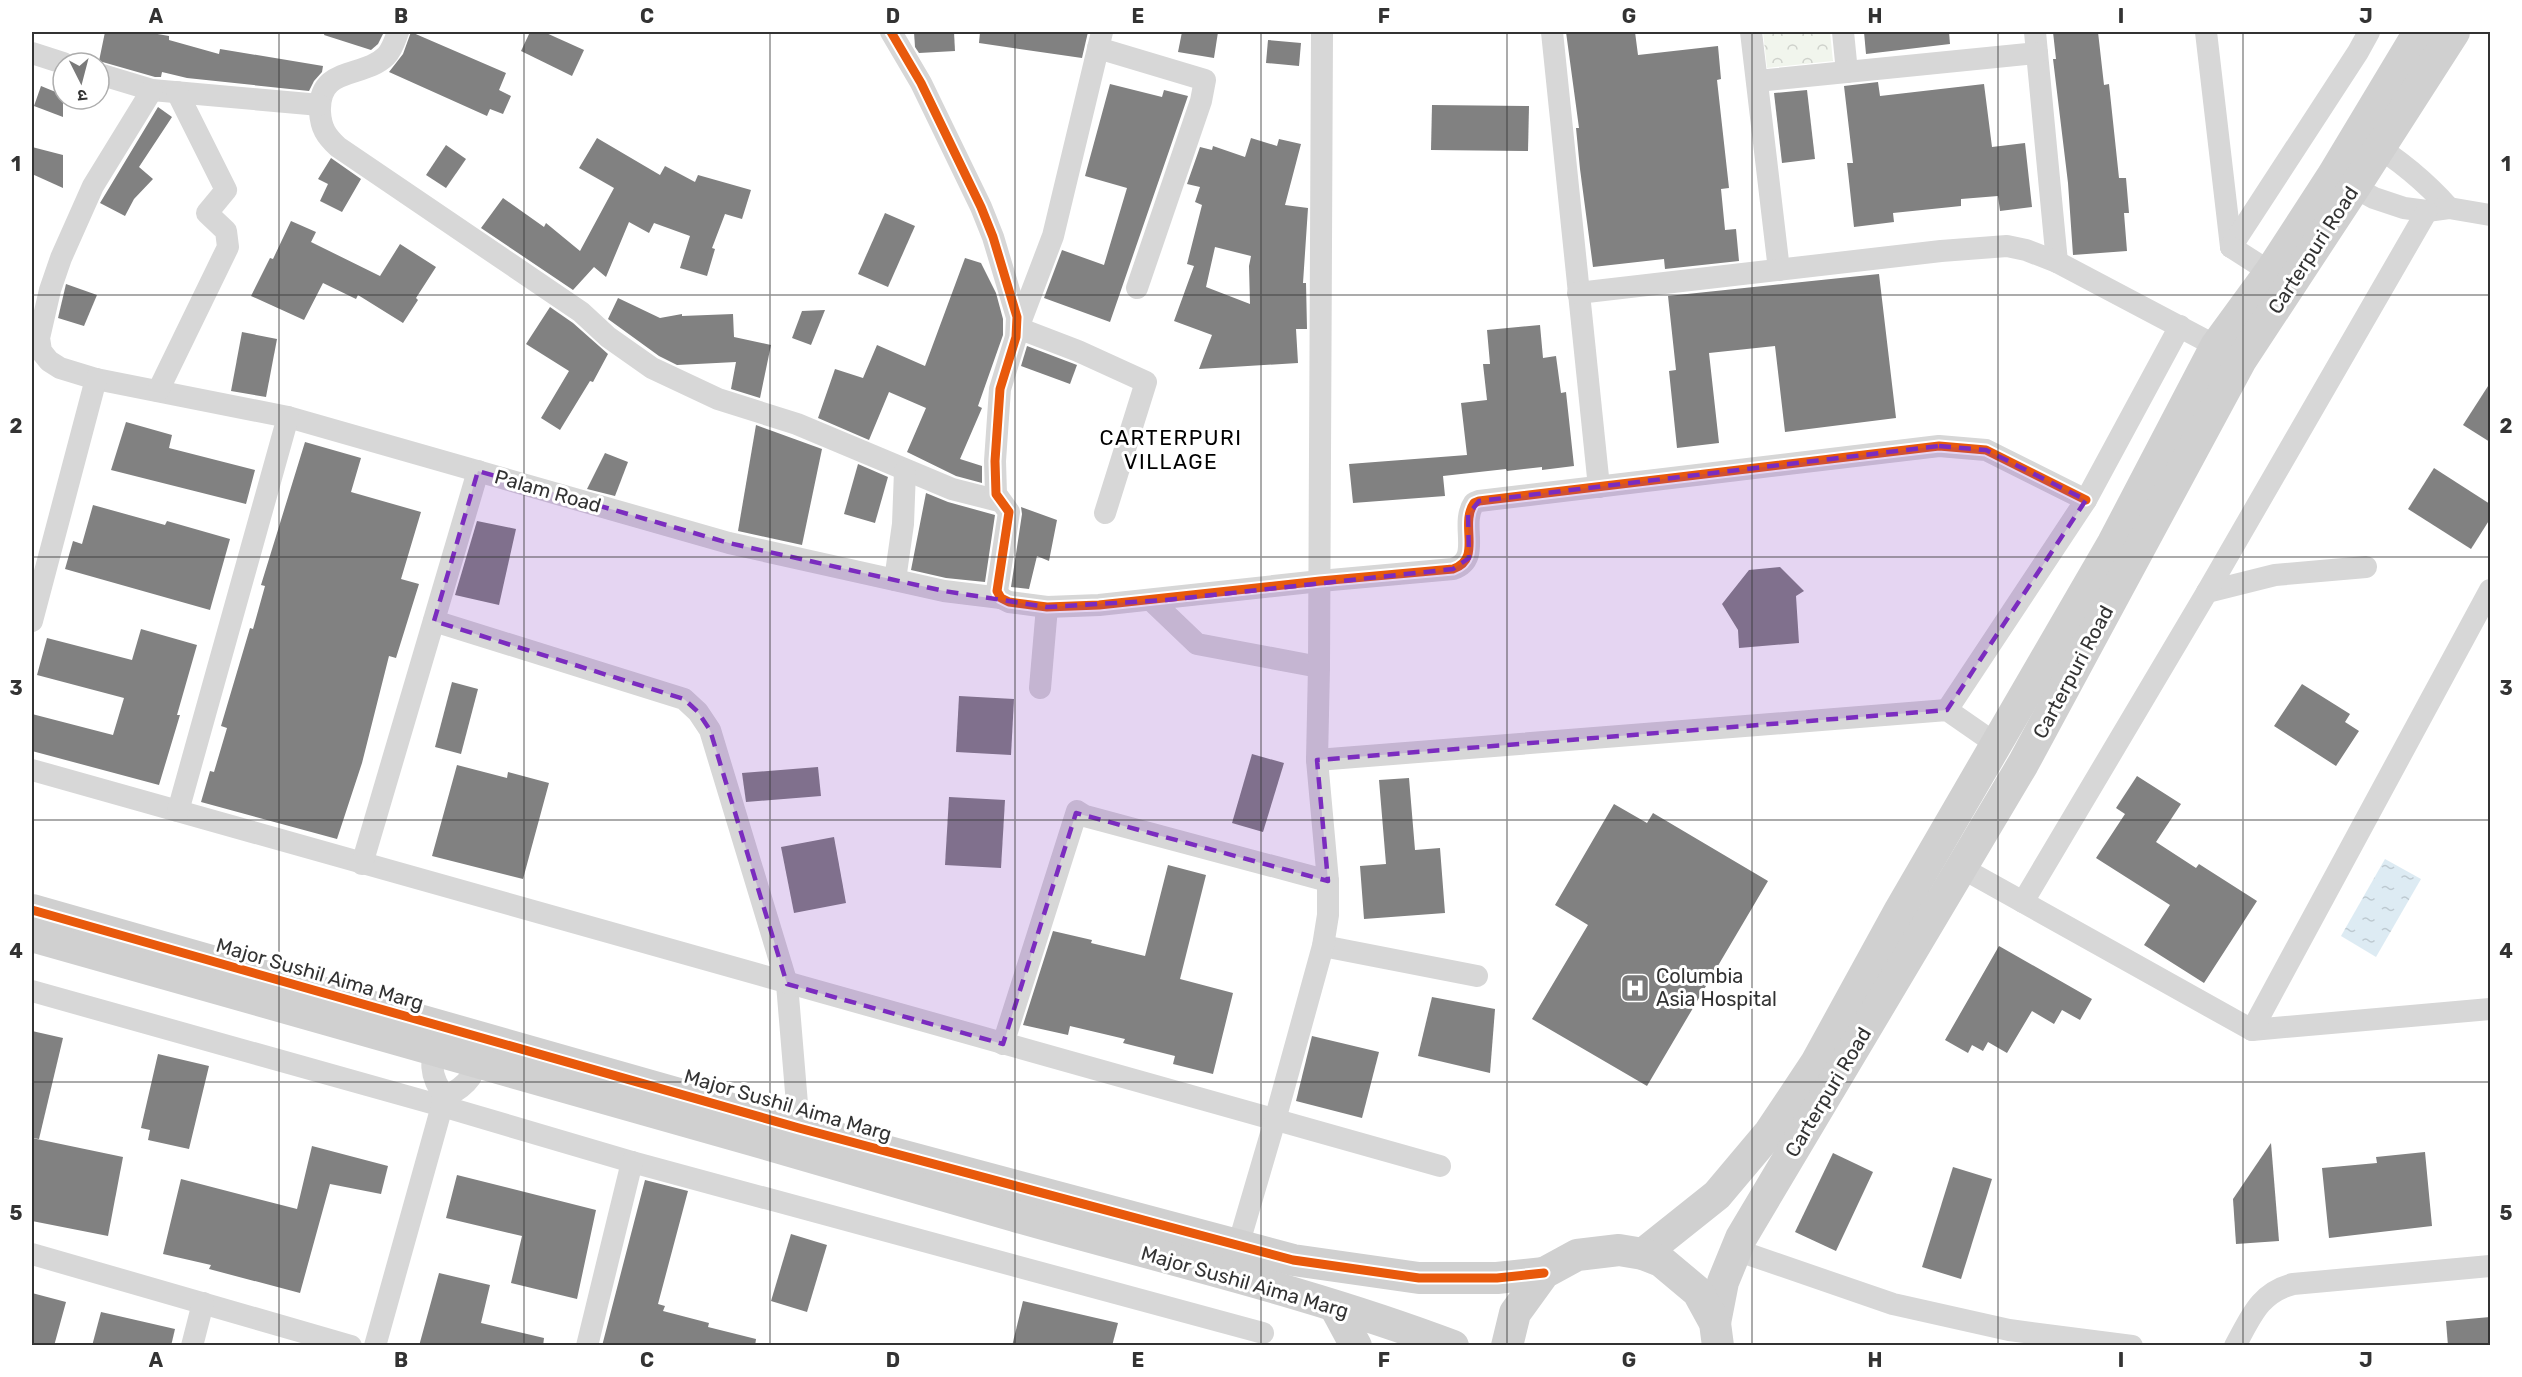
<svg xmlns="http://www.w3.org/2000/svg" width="2522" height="1377" font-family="Rubik,'Noto Sans Devanagari',sans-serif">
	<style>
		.forest { fill: url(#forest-crowns) }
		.water { fill: url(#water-ripples) }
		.building { fill: #818181; fill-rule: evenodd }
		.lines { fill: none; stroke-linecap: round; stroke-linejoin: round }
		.street { stroke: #d7d7d7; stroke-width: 22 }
		.secondary { stroke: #d0d0d0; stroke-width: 32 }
		.cycleway-casing { stroke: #fff; stroke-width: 13 }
		.cycleway { stroke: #e8590c; stroke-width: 9 }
		.marked { fill: #7b2cbf; fill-opacity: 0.2; stroke: #7b2cbf; stroke-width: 4.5; stroke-dasharray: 12 8; stroke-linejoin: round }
		.grid { fill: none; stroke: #333; stroke-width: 1.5; stroke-opacity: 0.55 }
		.labels { text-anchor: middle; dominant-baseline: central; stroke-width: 6; stroke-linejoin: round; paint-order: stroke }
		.street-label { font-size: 20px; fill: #333; stroke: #fff }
		.poi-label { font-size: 20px; fill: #333; stroke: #fff; text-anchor: start }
		.neighbourhood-label { font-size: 21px; letter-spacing: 1.5px; fill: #000; stroke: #fff }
		.neatline { fill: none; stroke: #333; stroke-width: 2 }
		.grid-label { font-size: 20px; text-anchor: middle; font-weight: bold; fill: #333 }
	</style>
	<defs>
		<pattern id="forest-crowns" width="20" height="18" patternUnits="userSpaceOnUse" patternTransform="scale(1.5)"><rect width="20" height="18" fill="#f1f5ed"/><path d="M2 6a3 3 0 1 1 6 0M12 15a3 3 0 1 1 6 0" fill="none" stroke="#cfd2cc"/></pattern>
		<pattern id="water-ripples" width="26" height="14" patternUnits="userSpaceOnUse" patternTransform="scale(1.5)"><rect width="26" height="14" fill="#ddebf3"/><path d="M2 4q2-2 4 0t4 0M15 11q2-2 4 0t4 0" fill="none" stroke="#becad1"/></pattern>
	</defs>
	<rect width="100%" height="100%" fill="#fff"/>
	<!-- forest -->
	<polygon class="forest" points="1763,32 1830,32 1833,61 1767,68"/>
	<!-- water -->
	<polygon class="water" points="2385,859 2421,879 2376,957 2341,936"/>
	<!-- building -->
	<g class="building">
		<polygon points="105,32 146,32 169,36 169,40 219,54 220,49 323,66 322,72 314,81 309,91 187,78 162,72 161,77 155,77 99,61"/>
		<polygon points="325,32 384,32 378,44 371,50 324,35"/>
		<polygon points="411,32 506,73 499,90 511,96 503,114 490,109 487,116 389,72 403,54"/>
		<polygon points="530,32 544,32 584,50 572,76 521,51"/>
		<polygon points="914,32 954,32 955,51 919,53 915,47"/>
		<polygon points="980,32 1088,32 1082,58 979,43"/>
		<polygon points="1182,32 1218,32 1214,58 1178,52"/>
		<polygon points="1566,32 1635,32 1638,55 1718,46 1721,79 1717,80 1729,188 1721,189 1725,230 1736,229 1739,261 1665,269 1664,259 1593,267 1580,169 1576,128 1579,128"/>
		<polygon points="1864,32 1949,32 1950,44 1866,54"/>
		<polygon points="2053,32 2098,32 2104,85 2109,84 2119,178 2126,178 2129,213 2124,213 2127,251 2073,255 2068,183 2053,59 2056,59"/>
		<polygon points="1268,40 1301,43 1299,66 1266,63"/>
		<polygon points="1878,82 1880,96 1984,84 1992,147 2025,143 2032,207 2000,211 1998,196 1961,199 1961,206 1893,213 1894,222 1854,227 1847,163 1853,163 1844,86"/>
		<polygon points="1110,84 1162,97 1164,90 1188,96 1110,322 1044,298 1062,250 1104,265 1127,188 1085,176"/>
		<polygon points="41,86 63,95 63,117 34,106"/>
		<polygon points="1807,90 1815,159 1782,163 1774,93"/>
		<polygon points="1432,105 1529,106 1528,151 1431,150"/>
		<polygon points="158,107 172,117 139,167 153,179 134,199 125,216 100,203"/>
		<polygon points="597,138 660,175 665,166 695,182 698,175 751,190 742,219 725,214 712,248 715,249 707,276 680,268 690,236 654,223 649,233 629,222 606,277 594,267 573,290 481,228 503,198 544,227 546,223 580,251 614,188 579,168"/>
		<path d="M1251 138 1277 146 1279 139 1301 144 1285 205 1308 208 1303 283H1306L1307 329H1296L1298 363 1199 369 1212 335 1174 321 1194 266 1187 264 1202 205 1195 202 1200 187 1187 184 1200 147 1212 150 1213 146 1245 157ZM1215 247 1251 256 1249 266 1250 304 1206 287Z"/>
		<polygon points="446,145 466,159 446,188 426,175"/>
		<polygon points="32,147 63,155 63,188 32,174"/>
		<polygon points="331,158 361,179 342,212 320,201 328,184 318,179"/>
		<polygon points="885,213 915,226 888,287 858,274"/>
		<polygon points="291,221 316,232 311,242 380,276 400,244 436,267 416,298 418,300 403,323 358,295 356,299 323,283 304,320 251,296 270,258 273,259"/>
		<polygon points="965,258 981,263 996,293 1003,319 1003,335 978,406 982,408 960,459 982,466 982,483 956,476 907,452 926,408 889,392 869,440 818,418 835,369 863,378 877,345 925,366"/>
		<polygon points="1879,274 1896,418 1785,432 1775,346 1709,353 1719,443 1677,448 1669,371 1676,370 1668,296"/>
		<polygon points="66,284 97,295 84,326 58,318"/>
		<polygon points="618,298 660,318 682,314 682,316 733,314 734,337 771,345 760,398 731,389 736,362 677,365 659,356 608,319"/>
		<polygon points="550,307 573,323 608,354 593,382 590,381 560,430 541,418 569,371 526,344"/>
		<polygon points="825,310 811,345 792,338 802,311"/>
		<polygon points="1540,325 1543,358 1556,356 1561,393 1566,392 1574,466 1542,470 1542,467 1507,471 1506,469 1443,476 1445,496 1353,503 1349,464 1467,455 1461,403 1487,400 1483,364 1490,364 1487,330"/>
		<polygon points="242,332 277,339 266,397 231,391"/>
		<polygon points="1027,346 1077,365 1070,384 1021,366"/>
		<polygon points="2490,383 2490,442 2463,425"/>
		<polygon points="126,422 172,435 169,448 255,470 246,504 111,470"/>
		<polygon points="756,425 822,449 802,545 738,531"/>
		<polygon points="305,442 361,458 351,492 421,512 401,579 419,584 396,658 389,656 362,763 337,839 201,802 210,771 214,772 227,728 221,726 250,628 253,629 265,586 261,585"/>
		<polygon points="605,453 628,462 615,496 587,489"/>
		<polygon points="858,464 888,477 875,523 844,514"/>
		<polygon points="2434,468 2490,504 2490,519 2471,549 2408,509"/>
		<polygon points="926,493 948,502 995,515 985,582 946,578 911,570"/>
		<polygon points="93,505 165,525 167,521 230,539 210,610 65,569 73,541 82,544"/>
		<polygon points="1021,507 1057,520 1049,561 1037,556 1029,589 1011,587 1022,514"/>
		<polygon points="477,521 516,529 499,605 455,595"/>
		<polygon points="1780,567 1804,591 1796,596 1799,643 1739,648 1738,630 1722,604 1749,570"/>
		<polygon points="141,629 197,645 177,715 180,715 159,785 32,751 32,714 113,735 124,698 37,675 47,638 132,660"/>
		<polygon points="452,682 478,689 461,754 435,747"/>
		<polygon points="2302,684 2350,714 2345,722 2359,731 2336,766 2274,726"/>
		<polygon points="959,696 1014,699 1011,755 956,752"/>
		<polygon points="1252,754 1284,763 1263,832 1232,823"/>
		<polygon points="457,765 507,778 508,772 549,783 523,879 432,856"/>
		<polygon points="818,767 821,796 746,802 742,773"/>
		<polygon points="2137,776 2181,804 2156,842 2196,868 2199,864 2257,901 2204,983 2144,945 2170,905 2096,858 2125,814 2116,808"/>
		<polygon points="1409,778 1415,850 1440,848 1445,913 1364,919 1360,866 1386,864 1379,780"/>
		<polygon points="949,797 1005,800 1001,868 945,865"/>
		<polygon points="1614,804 1647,823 1653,813 1768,881 1647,1086 1532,1019 1588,925 1555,905"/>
		<polygon points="834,837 846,903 794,913 781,847"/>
		<polygon points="1168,865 1206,875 1180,979 1233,993 1213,1074 1173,1064 1175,1056 1123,1043 1125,1039 1070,1026 1068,1035 1023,1025 1053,931 1092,940 1091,943 1145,956"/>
		<polygon points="1999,946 2092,999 2080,1020 2062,1010 2054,1024 2032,1011 2007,1053 1988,1042 1983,1051 1972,1045 1968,1053 1945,1040"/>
		<polygon points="1432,997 1495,1009 1490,1073 1418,1056"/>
		<polygon points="32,1031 63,1038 39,1139 32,1138"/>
		<polygon points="1312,1036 1379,1052 1362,1118 1296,1101"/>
		<polygon points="158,1054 209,1066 189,1149 148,1140 150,1130 141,1128"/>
		<polygon points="32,1138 123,1157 108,1236 32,1221"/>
		<polygon points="2271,1143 2279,1241 2236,1244 2233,1199"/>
		<polygon points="312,1146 388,1166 381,1194 330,1184 300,1293 209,1269 211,1265 163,1254 181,1179 297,1209"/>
		<polygon points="2425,1152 2432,1226 2329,1238 2322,1168 2377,1163 2376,1157"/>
		<polygon points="1833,1153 1873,1172 1836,1251 1795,1232"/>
		<polygon points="1953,1167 1992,1179 1961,1279 1922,1267"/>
		<polygon points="457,1175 596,1210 577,1299 511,1283 522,1236 446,1218"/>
		<polygon points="645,1180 688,1191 658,1304 665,1306 663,1311 709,1323 708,1327 756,1339 755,1346 602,1346"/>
		<polygon points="791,1234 827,1245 807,1312 771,1301"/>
		<polygon points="439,1273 490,1285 481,1323 544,1338 543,1346 419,1346"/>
		<polygon points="32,1293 66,1302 54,1346 32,1346"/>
		<polygon points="1023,1301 1118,1323 1112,1346 1012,1346"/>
		<polygon points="101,1312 175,1329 171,1346 92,1346"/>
		<polygon points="2490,1317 2490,1346 2448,1346 2446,1321"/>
	</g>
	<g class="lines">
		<!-- street -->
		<g class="street">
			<path d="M398 32C395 40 392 50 386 56 363 79 318 65 320 112 321 128 326 136 338 147L581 312 608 337 652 368 718 399 797 424 952 489 999 501"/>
			<path d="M891 32 921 83 981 207 993 237 1017 317 1016 337 1000 389 995 461 996 494 1009 512 997 591 1001 598 1009 602 1047 607 1099 605 1320 581 1453 569C1483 559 1459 525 1474 503L1479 501 1939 446 1986 450 2086 500"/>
			<polyline points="1102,32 1053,236 1018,328 1078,351 1146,382 1105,513"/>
			<polyline points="1552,32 1599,487"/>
			<polyline points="1751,32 1779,270"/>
			<polyline points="1843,32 1847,72"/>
			<polyline points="2035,32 2057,262"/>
			<polyline points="2206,32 2231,247"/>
			<polyline points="1098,48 1205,80 1201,101 1137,288"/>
			<polyline points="32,53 63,63"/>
			<polyline points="99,74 152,90 320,105"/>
			<polyline points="1757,81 2037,53"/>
			<polyline points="152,90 93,186 61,258 50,290 39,338 41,351 49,361 60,368 96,379 288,417 729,543 944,591 1001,598"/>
			<path d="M2367 140C2398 159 2425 181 2449 208"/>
			<polyline points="2343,181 2374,198 2404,208 2427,211 2449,208 2490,215"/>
			<polyline points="2231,247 2358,52 2369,32"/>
			<polyline points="2231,247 2270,272"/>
			<polyline points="1578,293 1941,251 2007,246 2026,250 2057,262 2216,346"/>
			<polyline points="158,391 228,247 226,231 207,213 226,190 177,92"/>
			<polyline points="895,580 903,524 905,471"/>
			<polyline points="2207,592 2275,575 2366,567"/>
			<polyline points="1152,601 1197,644 1319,667"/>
			<polyline points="32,621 96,379"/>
			<polyline points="434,621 684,699 698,712 710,730 787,984 799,1128"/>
			<polyline points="1040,688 1047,607"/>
			<polyline points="1947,710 2086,500 2180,326"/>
			<polyline points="1317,760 1947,710 1996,744"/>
			<polyline points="32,770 1440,1166"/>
			<polyline points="178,811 288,417"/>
			<polyline points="362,864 478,471"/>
			<polyline points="1962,868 2252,1030 2490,1009"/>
			<polyline points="2023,902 2207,592 2427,211"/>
			<polyline points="1323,946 1477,976"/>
			<polyline points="32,991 442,1106 632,1162 1263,1333"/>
			<polyline points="2252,1030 2490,590"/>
			<path d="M437 1034C431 1061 428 1074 445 1097"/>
			<polyline points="1003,1044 1077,811 1085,816 1328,881"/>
			<polyline points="1238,1246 1275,1120 1323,946 1328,915 1328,881 1317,760 1319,667 1322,32"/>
			<polyline points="1736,1250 1893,1304 2009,1330 2132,1346"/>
			<polyline points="32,1254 351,1346"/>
			<polyline points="192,1346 203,1303"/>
			<path d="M375 1346 442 1106 445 1097C471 1084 474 1074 482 1048"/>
			<polyline points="587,1346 632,1162"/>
			<path d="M2235 1346C2251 1317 2259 1293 2293 1284L2490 1266"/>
		</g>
		<!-- secondary -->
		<g class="secondary">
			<polyline points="32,910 799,1128 1293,1260 1419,1278 1497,1278 1544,1273"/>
			<path d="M32 936C351 1024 671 1116 990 1209 1144 1254 1303 1289 1453 1346"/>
			<polyline points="1643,1254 1717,1195 1770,1132 1816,1063 1900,910 2113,543 2216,346 2270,272 2333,175 2419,32"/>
			<polyline points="1335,1307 1356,1346"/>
			<polyline points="1715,1323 1723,1282 1741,1238 2023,764 2241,360 2354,188 2454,32"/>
			<polyline points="1507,1346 1515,1313 1544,1273 1577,1255 1619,1250 1643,1254 1661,1261 1698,1292 1715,1323 1718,1346"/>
		</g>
		<!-- cycleway casing -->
		<g class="cycleway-casing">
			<g id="cycleway">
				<path d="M891 32 921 83 981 207 993 237 1017 317 1016 337 1000 389 995 461 996 494 1009 512 997 591 1001 598 1009 602 1047 607 1099 605 1320 581 1453 569C1483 559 1459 525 1474 503L1479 501 1939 446 1986 450 2086 500"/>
				<polyline points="32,910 799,1128 1293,1260 1419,1278 1497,1278 1544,1273"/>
			</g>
		</g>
		<!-- cycleway -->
		<use href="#cycleway" class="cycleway"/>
	</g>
	<!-- marked area -->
	<path class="marked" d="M1939 446 1986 450 2086 500 1947 710 1317 760 1328 881 1076 813 1003 1044 787 984 710 730 698 712 684 699 434 621 478 471 729 543 944 591 1047 607 1166 600 1453 569 1469 558 1468 515 1479 501Z"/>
	<!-- grid -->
	<path class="grid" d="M279 32V1346M524 32V1346M770 32V1346M1015 32V1346M1261 32V1346M1507 32V1346M1752 32V1346M1998 32V1346M2243 32V1346M32 295H2490M32 557H2490M32 820H2490M32 1082H2490"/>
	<!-- icons -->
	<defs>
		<g id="hospital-square" transform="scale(1.5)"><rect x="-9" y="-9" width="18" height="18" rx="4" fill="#7a7a7a" stroke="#fff"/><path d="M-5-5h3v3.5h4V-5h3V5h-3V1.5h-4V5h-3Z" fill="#fff"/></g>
	</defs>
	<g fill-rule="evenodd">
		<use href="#hospital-square" x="1635" y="988"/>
	</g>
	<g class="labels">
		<!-- street labels -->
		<g class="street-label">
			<text transform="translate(2313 250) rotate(-57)">Carterpuri Road</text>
			<text transform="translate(548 491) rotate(16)">Palam Road</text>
			<text transform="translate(2073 672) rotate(-62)">Carterpuri Road</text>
			<text transform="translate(320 974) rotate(16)">Major Sushil Aima Marg</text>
			<text transform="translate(1828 1092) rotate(-59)">Carterpuri Road</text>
			<text transform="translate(788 1105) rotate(16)">Major Sushil Aima Marg</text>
			<text transform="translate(1245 1282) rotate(16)">Major Sushil Aima Marg</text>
		</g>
		<!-- poi labels -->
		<g class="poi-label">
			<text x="1656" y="976">Columbia<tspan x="1656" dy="23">Asia Hospital</tspan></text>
		</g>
		<!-- neighbourhood labels -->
		<g class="neighbourhood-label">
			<text x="1171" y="437">CARTERPURI<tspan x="1171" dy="24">VILLAGE</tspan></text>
		</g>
	</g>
	<!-- border -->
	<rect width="2522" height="1377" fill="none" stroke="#ffffff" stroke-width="66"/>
	<!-- north arrow -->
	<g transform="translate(81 81) rotate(174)"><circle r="28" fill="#ffffff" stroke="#adadad" stroke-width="1.5"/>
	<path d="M0-4.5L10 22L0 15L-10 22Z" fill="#7a7a7a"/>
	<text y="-9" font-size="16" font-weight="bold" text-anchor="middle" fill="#333333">उ</text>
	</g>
	<rect x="33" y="33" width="2456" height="1311" class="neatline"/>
	<g class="grid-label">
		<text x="156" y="23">A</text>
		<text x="401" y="23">B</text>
		<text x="647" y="23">C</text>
		<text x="893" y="23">D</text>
		<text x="1138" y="23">E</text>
		<text x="1384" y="23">F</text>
		<text x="1629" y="23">G</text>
		<text x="1875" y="23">H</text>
		<text x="2121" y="23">I</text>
		<text x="2366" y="23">J</text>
		<text x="16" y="171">1</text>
		<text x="2506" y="171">1</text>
		<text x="16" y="433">2</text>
		<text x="2506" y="433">2</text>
		<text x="16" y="695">3</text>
		<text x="2506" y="695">3</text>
		<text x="16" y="958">4</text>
		<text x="2506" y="958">4</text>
		<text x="16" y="1220">5</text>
		<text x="2506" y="1220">5</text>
		<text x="156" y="1367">A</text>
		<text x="401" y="1367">B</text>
		<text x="647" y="1367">C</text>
		<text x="893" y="1367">D</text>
		<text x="1138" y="1367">E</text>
		<text x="1384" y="1367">F</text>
		<text x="1629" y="1367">G</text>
		<text x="1875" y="1367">H</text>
		<text x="2121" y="1367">I</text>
		<text x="2366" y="1367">J</text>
	</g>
</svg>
